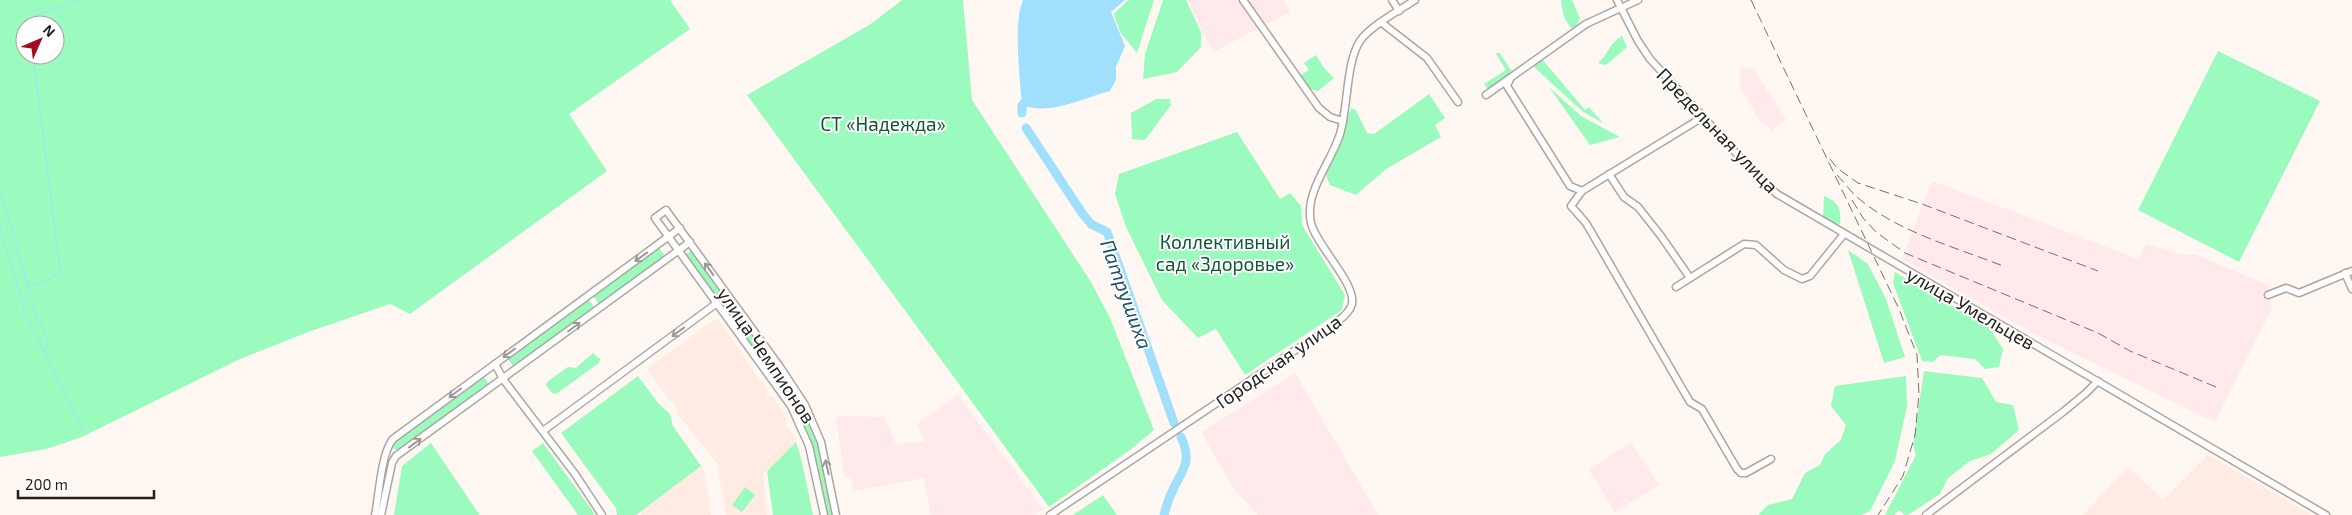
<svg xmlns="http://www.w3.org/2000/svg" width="2352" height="515" font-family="'Exo 2',sans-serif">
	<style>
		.industrial { fill: #ffe9eb }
		.education { fill: #ffeae4 }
		.green { fill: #9bfabd; fill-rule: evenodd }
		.water { fill: #a1e0fd }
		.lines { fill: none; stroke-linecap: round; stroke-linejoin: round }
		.stream { stroke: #a1e0fd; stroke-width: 1 }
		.river { stroke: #a1e0fd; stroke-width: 9 }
		.minor-casing { stroke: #aea59f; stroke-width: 9 }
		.minor { stroke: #fff; stroke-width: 6 }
		.rail { stroke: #76716d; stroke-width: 1; stroke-dasharray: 10 5; stroke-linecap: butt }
		.oneway { stroke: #9c9a99 }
		.labels { text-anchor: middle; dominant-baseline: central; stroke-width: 4; stroke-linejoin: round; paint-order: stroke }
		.park-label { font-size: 19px; fill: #0f5732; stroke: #fff }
		.street-label { font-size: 19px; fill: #221f1c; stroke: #fff }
		.water-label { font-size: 20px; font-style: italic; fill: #1f5064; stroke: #fff }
	</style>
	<rect width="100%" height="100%" fill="#fff7f2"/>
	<!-- industrial -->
	<g class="industrial">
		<polygon points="1187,0 1284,0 1290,12 1213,52"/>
		<polygon points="1741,67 1754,70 1786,120 1772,130 1760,121 1739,84"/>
		<polygon points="1935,182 2138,259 2146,244 2184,255 2195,254 2270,286 2267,293 2272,308 2215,422 2034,334 1902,259 1931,183"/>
		<polygon points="1295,373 1378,515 1258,515 1235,490 1210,448 1202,432"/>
		<polygon points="958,395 1043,509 1033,515 931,515 924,478 853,491 851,477 845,478 836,419 840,416 885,417 896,445 925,441 917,424"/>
		<polygon points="1631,443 1659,485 1615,512 1589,469"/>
	</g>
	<!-- education -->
	<g class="education">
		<polygon points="717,318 741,352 671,402 647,369"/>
		<polygon points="741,353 767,390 767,396 772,396 787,419 785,426 792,432 796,442 763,474 767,515 726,515 717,463 677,413 678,410 672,402"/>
		<polygon points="2208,455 2311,515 2083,515 2128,467 2163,500"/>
		<polygon points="701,466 704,470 711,515 642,515 640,512"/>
	</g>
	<!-- green -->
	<g class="green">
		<path d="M0 0H670L690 29 569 114 607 171 410 314 390 304 308 332 240 359 82 437 46 449 0 457ZM25 25H55V55H25Z"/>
		<polygon points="902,0 963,0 972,100 1091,282 1110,318 1154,430 1130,450 1049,507 747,95 871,24"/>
		<polygon points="1128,0 1154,0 1137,53 1120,32 1114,14"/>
		<polygon points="1163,0 1186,0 1201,32 1201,47 1177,72 1143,79 1145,54"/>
		<path d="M1561 0H1572L1580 19 1574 30C1564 23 1562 11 1561 0Z"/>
		<path d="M1622 36 1627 47 1606 65 1598 63C1608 55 1610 42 1622 36Z"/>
		<polygon points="2218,51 2320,101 2239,262 2138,210"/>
		<polygon points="1499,52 1511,70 1510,75 1488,89 1484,84 1506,70 1496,54"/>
		<polygon points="1316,55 1324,68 1334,78 1318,91 1309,89 1299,76 1309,70 1304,63"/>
		<polygon points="1542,59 1585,110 1589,107 1603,123 1583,112 1533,66"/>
		<polygon points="1549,87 1581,116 1620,137 1590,145"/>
		<polygon points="1429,94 1445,118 1435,125 1441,137 1386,169 1356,195 1330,185 1326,175 1351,108 1356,110 1367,133 1374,134"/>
		<polygon points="1156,99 1170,99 1171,105 1145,140 1132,139 1131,113"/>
		<polygon points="1237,132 1280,199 1290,193 1301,206 1302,225 1345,295 1342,310 1245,375 1216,329 1198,338 1162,300 1126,227 1115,194 1119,174"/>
		<path d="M1824 196C1840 203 1841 208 1840 225L1823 218Z"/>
		<polygon points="659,248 665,256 599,304 593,296"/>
		<polygon points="691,250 776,368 771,372 685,255"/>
		<polygon points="1848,250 1868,264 1886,299 1905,357 1884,363"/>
		<polygon points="1895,272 1989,327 2003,349 1999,367 1985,369 1975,359 1940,355 1933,362 1922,361 1893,283"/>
		<polygon points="588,299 595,308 514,367 507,358"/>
		<polygon points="593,353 600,359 599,363 556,394 552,393 546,385 548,381 568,367 576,368"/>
		<path d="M778 371 796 397 818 439 834 515H827C817 457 808 424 772 375Z"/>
		<polygon points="1924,371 1982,378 1996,402 2013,405 2019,430 1991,454 1970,461 1948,478 1940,494 1908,515 1905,515 1899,510 1894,515 1885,515 1916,455 1913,445"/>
		<polygon points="483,376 490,385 398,451 393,448 393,443"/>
		<polygon points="638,376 658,403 670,414 673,426 701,466 636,515 617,515 616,508 561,433"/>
		<polygon points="1906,376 1907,406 1895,461 1870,511 1861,515 1758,515 1768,505 1792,499 1805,473 1820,465 1825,454 1841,440 1846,425 1831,406 1835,386"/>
		<polygon points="796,442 801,458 813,515 773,515 767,471"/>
		<polygon points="431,443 479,514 479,515 394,515 402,466"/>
		<polygon points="543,443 592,510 594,515 578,515 532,451"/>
		<polygon points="745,487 755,495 742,512 732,505"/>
		<polygon points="1103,495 1117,515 1073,515"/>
	</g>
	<!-- water -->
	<path class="water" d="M1023 0H1125L1111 12 1125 46 1116 67V80L1110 91C1083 98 1050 116 1022 105 1020 79 1013 23 1023 0Z"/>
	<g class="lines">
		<!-- stream -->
		<g class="stream">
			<polyline points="33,25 37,15 82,0"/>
			<polyline points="0,189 36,314 49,342 43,351"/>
			<polyline points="0,227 26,315 84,432"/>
			<polyline points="28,286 51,279 60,269 33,55"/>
		</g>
		<!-- river -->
		<g class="river">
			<polyline points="1022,113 1022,105 1031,97"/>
			<polyline points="1026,128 1082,213 1091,224 1107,232 1174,423"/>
			<path d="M1164 515C1166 508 1168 499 1172 492 1182 469 1193 464 1181 437"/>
		</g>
		<!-- minor casing -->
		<g class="minor-casing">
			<g id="minor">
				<polyline points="1243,0 1319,108 1330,117 1343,121"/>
				<polyline points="1392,0 1399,11"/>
				<polyline points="1617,0 1638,41 1650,59 1738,155 1777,194 2326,515"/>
				<polyline points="1382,23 1427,58 1458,102"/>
				<polyline points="1510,79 1507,86 1570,186 1582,191"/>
				<polyline points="1486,95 1586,24 1638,0"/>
				<polyline points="1703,117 1582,191 1571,206 1586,223 1690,402 1702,409 1737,469 1741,473 1746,473 1771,459"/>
				<polyline points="1609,174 1624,197 1638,207 1661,236 1690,278"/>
				<polyline points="2345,273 2352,289"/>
				<polyline points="1676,287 1744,244 1756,245 1784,270 1802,279 1810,276 1844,234"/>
				<polyline points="2268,295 2286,288 2299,293 2352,271"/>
				<polyline points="495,364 503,379 575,474 602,515"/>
				<polyline points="543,431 717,303"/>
				<path d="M375 515C379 496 381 453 393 439L680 228"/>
				<polyline points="381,515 392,463 396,456 690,242"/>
				<polyline points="824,515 809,446 791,406 655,218 666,210 780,367 805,405 821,442 836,515"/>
				<path d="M1050 515 1303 345C1316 336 1349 318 1352 304 1356 283 1316 245 1311 223 1304 192 1331 163 1340 134 1348 108 1346 62 1360 41 1370 26 1400 10 1415 0"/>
				<polyline points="1926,515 2063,412 2086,393 2098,381"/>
			</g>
		</g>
		<!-- minor -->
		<use href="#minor" class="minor"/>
		<!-- rail -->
		<g class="rail">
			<polyline points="1751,0 1899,309 1917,355 1919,394 1915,435 1903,476 1878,515"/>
			<polyline points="1830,159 1837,168 1858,183 1922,204 2098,271"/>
			<path d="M1837 175C1844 182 1850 191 1858 198 1898 232 1955 247 2003 266"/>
			<polyline points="1852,200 1863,218 1876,232 1905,253 2098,333 2130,351 2216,387"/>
		</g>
	</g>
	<!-- one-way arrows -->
	<defs><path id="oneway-shaft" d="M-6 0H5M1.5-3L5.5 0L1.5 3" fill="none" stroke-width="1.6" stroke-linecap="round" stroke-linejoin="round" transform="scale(1.25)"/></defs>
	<g class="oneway">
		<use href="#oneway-shaft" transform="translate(641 257) rotate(144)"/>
		<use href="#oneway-shaft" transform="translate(709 269) rotate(-126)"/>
		<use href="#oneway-shaft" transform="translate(574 327) rotate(-37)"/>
		<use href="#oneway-shaft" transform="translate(678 332) rotate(144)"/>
		<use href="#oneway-shaft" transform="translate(509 353) rotate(144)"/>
		<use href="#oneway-shaft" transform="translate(455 393) rotate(143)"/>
		<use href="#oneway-shaft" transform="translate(415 443) rotate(-36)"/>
		<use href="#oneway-shaft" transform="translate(827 467) rotate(-103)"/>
	</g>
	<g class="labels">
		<!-- park labels -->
		<g class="park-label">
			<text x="883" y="123">СТ «Надежда»</text>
			<text x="1225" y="241">Коллективный<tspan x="1225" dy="22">сад «Здоровье»</tspan></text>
		</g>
		<!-- street labels -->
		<g class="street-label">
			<text transform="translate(1718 130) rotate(46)">Предельная улица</text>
			<text transform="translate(1971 308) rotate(30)">улица Умельцев</text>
			<text transform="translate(767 355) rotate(56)">улица Чемпионов</text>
			<text transform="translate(1278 361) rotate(-35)">Городская улица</text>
		</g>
		<!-- water labels -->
		<g class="water-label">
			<text transform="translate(1127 294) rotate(70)">Патрушиха</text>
		</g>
	</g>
	<!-- north arrow -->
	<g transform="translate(40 40) rotate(45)"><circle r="24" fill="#ffffff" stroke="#a7a5a4"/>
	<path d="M0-4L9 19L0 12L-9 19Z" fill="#a50a21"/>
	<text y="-8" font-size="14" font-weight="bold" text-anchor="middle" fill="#221f1c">N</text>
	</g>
	<!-- scale -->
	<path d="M18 490v8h136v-8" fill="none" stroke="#221f1c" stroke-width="2.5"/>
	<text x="25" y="490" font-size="15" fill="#221f1c" stroke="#ffffff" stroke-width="4" paint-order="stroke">200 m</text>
</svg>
